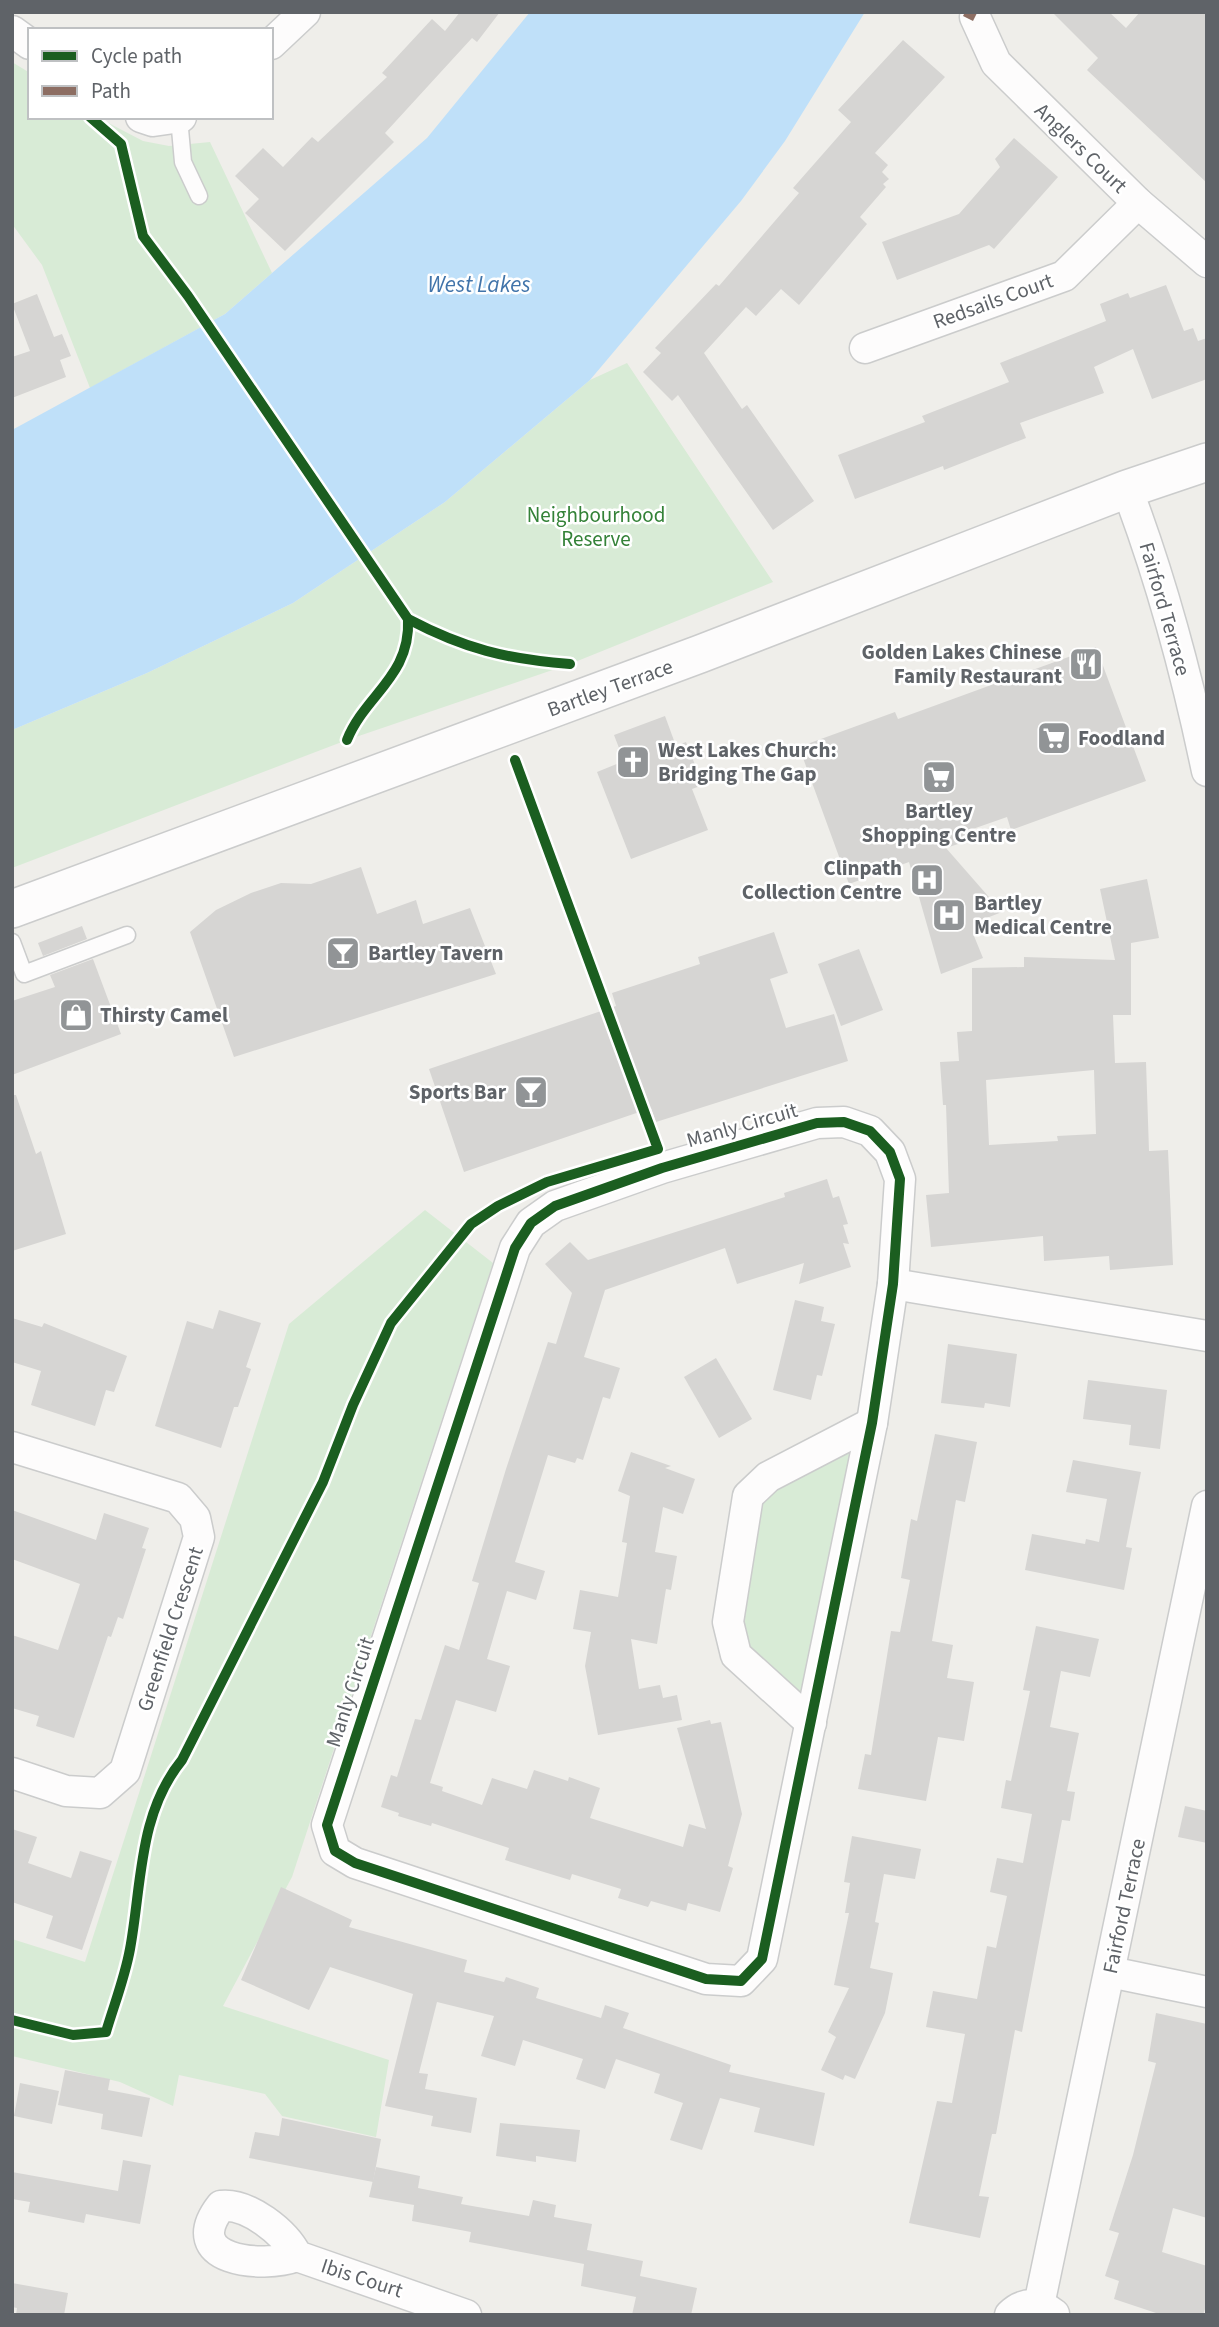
<svg xmlns="http://www.w3.org/2000/svg" width="1219" height="2327" font-family="'Source Sans 3',sans-serif">
	<style>
		.green { fill: #d8ebd6 }
		.water { fill: #bfe0f9 }
		.building { fill: #d6d5d3; fill-rule: evenodd }
		.lines { fill: none; stroke-linecap: round; stroke-linejoin: round }
		.service-casing { stroke: #cbcccc; stroke-width: 19 }
		.minor-casing { stroke: #cbcccc; stroke-width: 33 }
		.tertiary-casing { stroke: #cbcccc; stroke-width: 40 }
		.service { stroke: #fdfcfc; stroke-width: 16 }
		.minor { stroke: #fdfcfc; stroke-width: 30 }
		.tertiary { stroke: #fdfcfc; stroke-width: 37 }
		.quiet { stroke: #8d6e63; stroke-width: 9; stroke-dasharray: 18 9; stroke-linecap: butt }
		.cycleway-casing { stroke: #fff; stroke-width: 15 }
		.cycleway { stroke: #1b5e20; stroke-width: 10 }
		.labels { text-anchor: middle; dominant-baseline: central; stroke-width: 5; stroke-linejoin: round; paint-order: stroke }
		.street-label { font-size: 21px; fill: #5f6368; stroke: #fff }
		.park-label { font-size: 21px; fill: #348238; stroke: #fff }
		.poi-label { font-size: 21px; font-weight: bold; fill: #5f6368; stroke: #fff; text-anchor: start }
		.water-label { font-size: 23px; font-style: italic; fill: #4174aa; stroke: #fff }
	</style>
	<rect width="100%" height="100%" fill="#efeeea"/>
	<!-- green -->
	<g class="green">
		<polygon points="12,62 30,73 30,117 97,117 143,141 169,146 210,142 272,273 225,314 90,388 42,265 12,224"/>
		<polygon points="627,363 773,582 570,664 347,740 12,868 12,730 147,673 293,603 445,502 590,380"/>
		<polygon points="425,1210 493,1263 292,1877 223,2006 389,2060 376,2137 282,2116 265,2094 179,2075 173,2106 120,2082 12,2056 12,1939 85,1962 289,1324"/>
		<polygon points="872,1423 811,1723 736,1655 748,1496"/>
	</g>
	<!-- water -->
	<polygon class="water" points="530,12 865,12 785,141 741,201 590,380 445,502 293,603 147,673 12,730 12,430 225,314 427,138"/>
	<!-- building -->
	<g class="building">
		<polygon points="460,12 500,12 477,42 472,38 385,133 394,142 285,251 245,213 259,199 235,176 263,148 283,167 312,137 318,142 387,77 382,73 432,19 445,31"/>
		<polygon points="1052,12 1109,12 1126,28 1140,12 1207,12 1207,183 1087,70 1098,58"/>
		<polygon points="903,40 945,77 875,153 888,165 882,172 889,179 883,184 886,187 860,217 867,224 799,305 781,289 756,316 746,307 704,353 742,409 747,405 814,501 773,530 678,395 672,401 643,372 661,353 655,348 716,284 719,286 799,193 793,188 851,122 838,110"/>
		<polygon points="1014,138 1058,177 994,249 989,245 897,280 882,242 959,214 1000,167 995,159"/>
		<polygon points="1166,285 1184,331 1193,328 1198,341 1207,338 1207,379 1152,399 1133,349 1094,367 1104,393 1020,423 1026,438 944,470 943,466 855,499 838,455 925,422 922,416 1009,382 1000,363 1106,321 1100,304 1128,293 1130,298"/>
		<polygon points="37,294 54,337 62,334 71,356 60,360 66,377 12,398 12,357 30,351 12,304"/>
		<polygon points="1096,647 1146,781 1011,830 1007,817 967,831 970,840 946,848 1002,912 979,921 983,932 974,936 983,958 941,974 909,862 849,884 799,747 895,712 898,719"/>
		<polygon points="665,716 676,746 686,742 703,785 692,789 708,830 631,859 597,772 624,761 614,735"/>
		<polygon points="361,867 377,914 416,900 423,924 470,908 496,974 234,1057 190,932 216,910 251,893 281,883 311,884"/>
		<path d="M1147 879 1159 938 1131 943V1015H1113L1115 1063 1146 1062 1149 1151 1168 1150 1173 1265 1110 1270 1109 1256 1044 1261 1043 1236 931 1247 926 1195 949 1193 946 1105H943L940 1062 959 1061 957 1032 972 1031V968L1024 967V957L1115 960 1100 889ZM1094 1070 1096 1134 1057 1136 1058 1141 989 1145 986 1080Z"/>
		<polygon points="82,926 87,939 43,956 38,943"/>
		<polygon points="774,932 788,973 770,979 786,1028 834,1014 848,1061 656,1122 651,1108 464,1172 429,1069 616,1006 612,993 700,964 698,957"/>
		<polygon points="859,949 883,1010 841,1026 818,964"/>
		<polygon points="93,959 121,1034 12,1075 12,1001 55,987 50,975"/>
		<polygon points="12,1095 16,1095 36,1154 41,1151 66,1234 12,1251"/>
		<polygon points="827,1179 833,1198 839,1196 848,1224 843,1225 849,1244 843,1243 851,1267 799,1284 804,1263 737,1284 725,1248 605,1290 584,1357 620,1368 610,1399 603,1397 583,1460 577,1458 575,1463 548,1455 515,1562 545,1571 536,1600 507,1591 487,1659 510,1666 496,1712 456,1700 430,1783 443,1787 442,1791 482,1805 492,1778 527,1789 534,1770 568,1781 569,1777 600,1788 590,1818 683,1847 689,1824 706,1829 677,1728 710,1720 711,1724 721,1722 742,1814 728,1866 733,1868 720,1912 688,1903 686,1911 651,1901 648,1907 618,1898 621,1889 572,1874 570,1880 505,1860 509,1848 432,1823 431,1826 398,1816 399,1813 381,1807 391,1775 397,1777 415,1719 421,1720 445,1645 459,1650 479,1583 472,1581 506,1469 548,1342 556,1344 572,1293 545,1264 570,1242 588,1260 785,1197 784,1193"/>
		<polygon points="795,1300 824,1307 821,1321 835,1324 822,1376 817,1375 811,1400 773,1390"/>
		<polygon points="219,1310 261,1323 246,1367 251,1369 238,1407 234,1407 221,1448 155,1426 187,1321 213,1329"/>
		<polygon points="12,1318 42,1327 44,1323 127,1356 114,1392 106,1390 95,1426 31,1405 41,1371 12,1362"/>
		<polygon points="948,1344 1017,1354 1010,1407 985,1403 984,1408 941,1403"/>
		<polygon points="716,1358 752,1419 719,1438 684,1377"/>
		<polygon points="1088,1380 1167,1390 1160,1449 1129,1445 1131,1425 1083,1419"/>
		<polygon points="935,1434 977,1442 965,1502 956,1500 932,1641 953,1645 947,1678 974,1682 964,1741 938,1737 926,1801 858,1789 865,1754 871,1755 891,1631 900,1632 910,1580 901,1578 911,1519 917,1521"/>
		<polygon points="631,1452 671,1466 665,1468 695,1479 683,1514 663,1507 655,1552 677,1556 671,1590 666,1589 657,1644 631,1639 639,1689 660,1685 663,1698 677,1695 682,1720 598,1735 585,1666 591,1632 573,1629 580,1590 618,1597 627,1543 622,1542 630,1496 618,1491"/>
		<polygon points="1073,1460 1141,1472 1126,1547 1132,1548 1124,1590 1025,1570 1032,1534 1085,1544 1086,1539 1099,1542 1107,1499 1066,1492"/>
		<polygon points="12,1510 96,1540 104,1513 149,1528 142,1548 146,1549 123,1619 118,1617 111,1637 108,1636 74,1738 36,1726 39,1716 12,1708 12,1635 58,1650 80,1584 12,1559"/>
		<polygon points="1036,1626 1099,1639 1090,1677 1061,1671 1050,1727 1079,1733 1067,1791 1075,1792 1070,1821 1062,1820 1022,2032 1015,2030 996,2134 992,2134 979,2196 989,2197 980,2238 909,2223 937,2101 952,2103 965,2034 926,2027 933,1991 977,1999 987,1946 996,1948 1007,1896 990,1892 997,1858 1023,1863 1032,1814 1001,1808 1006,1780 1011,1781 1030,1691 1023,1690"/>
		<polygon points="1185,1806 1207,1811 1207,1843 1178,1837"/>
		<polygon points="12,1829 37,1837 28,1863 71,1878 80,1851 112,1861 82,1950 46,1938 53,1916 12,1902"/>
		<polygon points="852,1836 921,1849 915,1879 884,1874 875,1922 879,1923 870,1968 893,1973 885,2013 855,2079 845,2075 843,2080 821,2070 836,2037 828,2032 849,1988 834,1985 849,1913 845,1913 850,1883 844,1882"/>
		<polygon points="281,1887 352,1920 349,1927 467,1960 464,1972 504,1982 506,1977 539,1988 536,1998 601,2018 605,2005 629,2013 623,2028 731,2065 729,2072 825,2093 814,2146 754,2132 760,2108 720,2098 702,2150 670,2140 683,2103 654,2093 660,2074 616,2059 605,2089 576,2079 583,2059 523,2040 515,2066 481,2056 494,2016 437,2002 419,2073 428,2074 425,2089 477,2098 471,2133 431,2126 433,2116 385,2106 413,1994 330,1967 309,2010 241,1980"/>
		<polygon points="1156,2013 1207,2024 1207,2218 1173,2208 1162,2252 1207,2266 1207,2303 1203,2315 1162,2315 1114,2299 1119,2281 1105,2276 1119,2233 1109,2230 1133,2155 1156,2063 1148,2061"/>
		<polygon points="65,2070 110,2079 108,2090 150,2098 142,2137 101,2129 103,2114 58,2105"/>
		<polygon points="20,2083 59,2091 52,2124 14,2116"/>
		<polygon points="282,2118 381,2139 373,2182 249,2158 255,2132 279,2136"/>
		<polygon points="500,2123 580,2130 576,2162 536,2156 536,2162 496,2156"/>
		<polygon points="123,2160 151,2165 140,2224 86,2214 84,2223 28,2212 30,2202 12,2199 12,2172 118,2191"/>
		<polygon points="376,2167 420,2176 418,2188 463,2197 461,2204 529,2216 533,2200 556,2205 554,2217 592,2224 587,2250 643,2261 640,2276 697,2288 691,2315 632,2315 636,2297 581,2286 584,2264 469,2242 471,2232 412,2221 414,2205 369,2197"/>
		<polygon points="12,2283 68,2293 64,2315 16,2315 17,2308 12,2307"/>
	</g>
	<g class="lines">
		<!-- service casing -->
		<g class="service-casing">
			<g id="service">
				<polyline points="179,118 183,162 199,196"/>
				<polyline points="12,942 24,974 127,935"/>
			</g>
		</g>
		<!-- minor casing -->
		<g class="minor-casing">
			<g id="minor">
				<polyline points="975,17 996,63 1138,203 1207,262"/>
				<polyline points="12,31 30,44"/>
				<polyline points="271,44 305,12"/>
				<polyline points="141,117 153,121 181,117"/>
				<polyline points="865,348 1064,276 1138,203"/>
				<path d="M1127 489C1162 581 1187 675 1207 771"/>
				<polygon points="844,1122 870,1131 890,1152 900,1179 893,1284 872,1423 762,1959 741,1981 706,1979 355,1863 335,1851 327,1825 515,1248 531,1223 555,1206 662,1168 817,1123"/>
				<polyline points="893,1284 1207,1336"/>
				<polyline points="12,1447 178,1498 195,1518 199,1537 125,1771 100,1793 66,1791 12,1773"/>
				<polyline points="811,1723 736,1655 728,1622 748,1496 768,1477 872,1423"/>
				<polyline points="1110,1972 1207,1992"/>
				<path d="M297 2256C285 2232 248 2203 221 2206 178 2261 262 2269 297 2256L466 2315"/>
				<polyline points="1039,2305 1207,1506"/>
				<path d="M1010 2315C1024 2301 1041 2303 1054 2314"/>
			</g>
		</g>
		<!-- tertiary casing -->
		<g class="tertiary-casing">
			<polyline id="tertiary" points="12,909 700,654 1127,489 1207,462"/>
		</g>
		<!-- service -->
		<use href="#service" class="service"/>
		<!-- minor -->
		<use href="#minor" class="minor"/>
		<!-- tertiary -->
		<use href="#tertiary" class="tertiary"/>
		<!-- quiet -->
		<polyline class="quiet" points="965,12 975,17"/>
		<!-- cycleway casing -->
		<g class="cycleway-casing">
			<g id="cycleway">
				<path d="M90 117 121 144 143 236 188 296 408 619C465 649 506 659 570 664"/>
				<path d="M347 740C365 695 411 676 408 619"/>
				<polygon points="844,1122 870,1131 890,1152 900,1179 893,1284 872,1423 762,1959 741,1981 706,1979 355,1863 335,1851 327,1825 515,1248 531,1223 555,1206 662,1168 817,1123"/>
				<path d="M12 2020 73 2035 106 2032C114 2005 125 1977 130 1949 142 1884 138 1814 182 1760L323 1482 353 1405 391 1323 471 1224 498 1206 547 1182 658 1149 515 760"/>
			</g>
		</g>
		<!-- cycleway -->
		<use href="#cycleway" class="cycleway"/>
	</g>
	<!-- icons -->
	<defs>
		<g id="restaurant-square" transform="scale(1.75)"><rect x="-9" y="-9" width="18" height="18" rx="4" fill="#919496" stroke="#fff"/><path d="M-5-6h1v4h1v-4h1v4h1v-4h1v5L-1.5 .5V6h-2V.5L-5-1ZM5-6V6H3V1.5H1.5Q1.5-4 5-6Z" fill="#fff"/></g>
		<g id="supermarket-square" transform="scale(1.75)"><rect x="-9" y="-9" width="18" height="18" rx="4" fill="#919496" stroke="#fff"/><path d="M-6-5.5h2.5l.6 2H6L4.5 2H-2.5L-4.4-4H-6ZM-1.5 3.2a1.3 1.3 0 1 0 .1 0ZM3 3.2a1.3 1.3 0 1 0 .1 0Z" fill="#fff"/></g>
		<g id="church-square" transform="scale(1.75)"><rect x="-9" y="-9" width="18" height="18" rx="4" fill="#919496" stroke="#fff"/><path d="M-1.2-6h2.4v3.5h3.3v2.4h-3.3V6h-2.4V-.1h-3.3v-2.4h3.3Z" fill="#fff"/></g>
		<g id="hospital-square" transform="scale(1.75)"><rect x="-9" y="-9" width="18" height="18" rx="4" fill="#919496" stroke="#fff"/><path d="M-5-5h3v3.5h4V-5h3V5h-3V1.5h-4V5h-3Z" fill="#fff"/></g>
		<g id="bar-square" transform="scale(1.75)"><rect x="-9" y="-9" width="18" height="18" rx="4" fill="#919496" stroke="#fff"/><path d="M-6-5H6L.8 .8V4.5H3.5V6h-7V4.5H-.8V.8Z" fill="#fff"/></g>
		<g id="shop-square" transform="scale(1.75)"><rect x="-9" y="-9" width="18" height="18" rx="4" fill="#919496" stroke="#fff"/><path d="M-5-2.5h2.3a2.7 3.5 0 0 1 5.4 0H5L5.5 6h-11ZM-1.5-2.5h3a1.5 2.3 0 0 0-3 0Z" fill="#fff"/></g>
	</defs>
	<g fill-rule="evenodd">
		<use href="#restaurant-square" x="1086" y="664"/>
		<use href="#supermarket-square" x="1054" y="738"/>
		<use href="#church-square" x="633" y="762"/>
		<use href="#supermarket-square" x="939" y="777"/>
		<use href="#hospital-square" x="927" y="880"/>
		<use href="#hospital-square" x="949" y="915"/>
		<use href="#bar-square" x="343" y="953"/>
		<use href="#shop-square" x="76" y="1015"/>
		<use href="#bar-square" x="531" y="1092"/>
	</g>
	<g class="labels">
		<!-- street labels -->
		<g class="street-label">
			<text transform="translate(1081 148) rotate(44)">Anglers Court</text>
			<text transform="translate(993 301) rotate(-20)">Redsails Court</text>
			<text transform="translate(1165 609) rotate(74)">Fairford Terrace</text>
			<text transform="translate(610 688) rotate(-20)">Bartley Terrace</text>
			<text transform="translate(742 1125) rotate(-16)">Manly Circuit</text>
			<text transform="translate(170 1629) rotate(-72)">Greenfield Crescent</text>
			<text transform="translate(350 1692) rotate(-72)">Manly Circuit</text>
			<text transform="translate(1124 1906) rotate(-78)">Fairford Terrace</text>
			<text transform="translate(362 2278) rotate(18)">Ibis Court</text>
		</g>
		<!-- park labels -->
		<g class="park-label">
			<text x="596" y="515">Neighbourhood<tspan x="596" dy="24">Reserve</tspan></text>
		</g>
		<!-- poi labels -->
		<g class="poi-label">
			<text x="1062" y="652" text-anchor="end">Golden Lakes Chinese<tspan x="1062" dy="24">Family Restaurant</tspan></text>
			<text x="1078" y="738">Foodland</text>
			<text x="658" y="750">West Lakes Church:<tspan x="658" dy="24">Bridging The Gap</tspan></text>
			<text x="939" y="811" text-anchor="middle">Bartley<tspan x="939" dy="24">Shopping Centre</tspan></text>
			<text x="902" y="868" text-anchor="end">Clinpath<tspan x="902" dy="24">Collection Centre</tspan></text>
			<text x="974" y="903">Bartley<tspan x="974" dy="24">Medical Centre</tspan></text>
			<text x="368" y="953">Bartley Tavern</text>
			<text x="100" y="1015">Thirsty Camel</text>
			<text x="506" y="1092" text-anchor="end">Sports Bar</text>
		</g>
		<!-- water labels -->
		<g class="water-label">
			<text x="479" y="284">West Lakes</text>
		</g>
	</g>
	<!-- border -->
	<rect width="1219" height="2327" fill="none" stroke="#5f6368" stroke-width="28"/>
	<!-- legend -->
	<rect x="28" y="28" width="245" height="91" fill="#ffffff" stroke="#bfc1c3" stroke-width="2"/>
	<rect x="42" y="51" width="35" height="10" fill="#1b5e20" stroke="#bfc1c3" stroke-width="2"/>
	<text x="91" y="63" font-size="21" fill="#5f6368">Cycle path</text>
	<rect x="42" y="86" width="35" height="10" fill="#8d6e63" stroke="#bfc1c3" stroke-width="2"/>
	<text x="91" y="98" font-size="21" fill="#5f6368">Path</text>
</svg>
